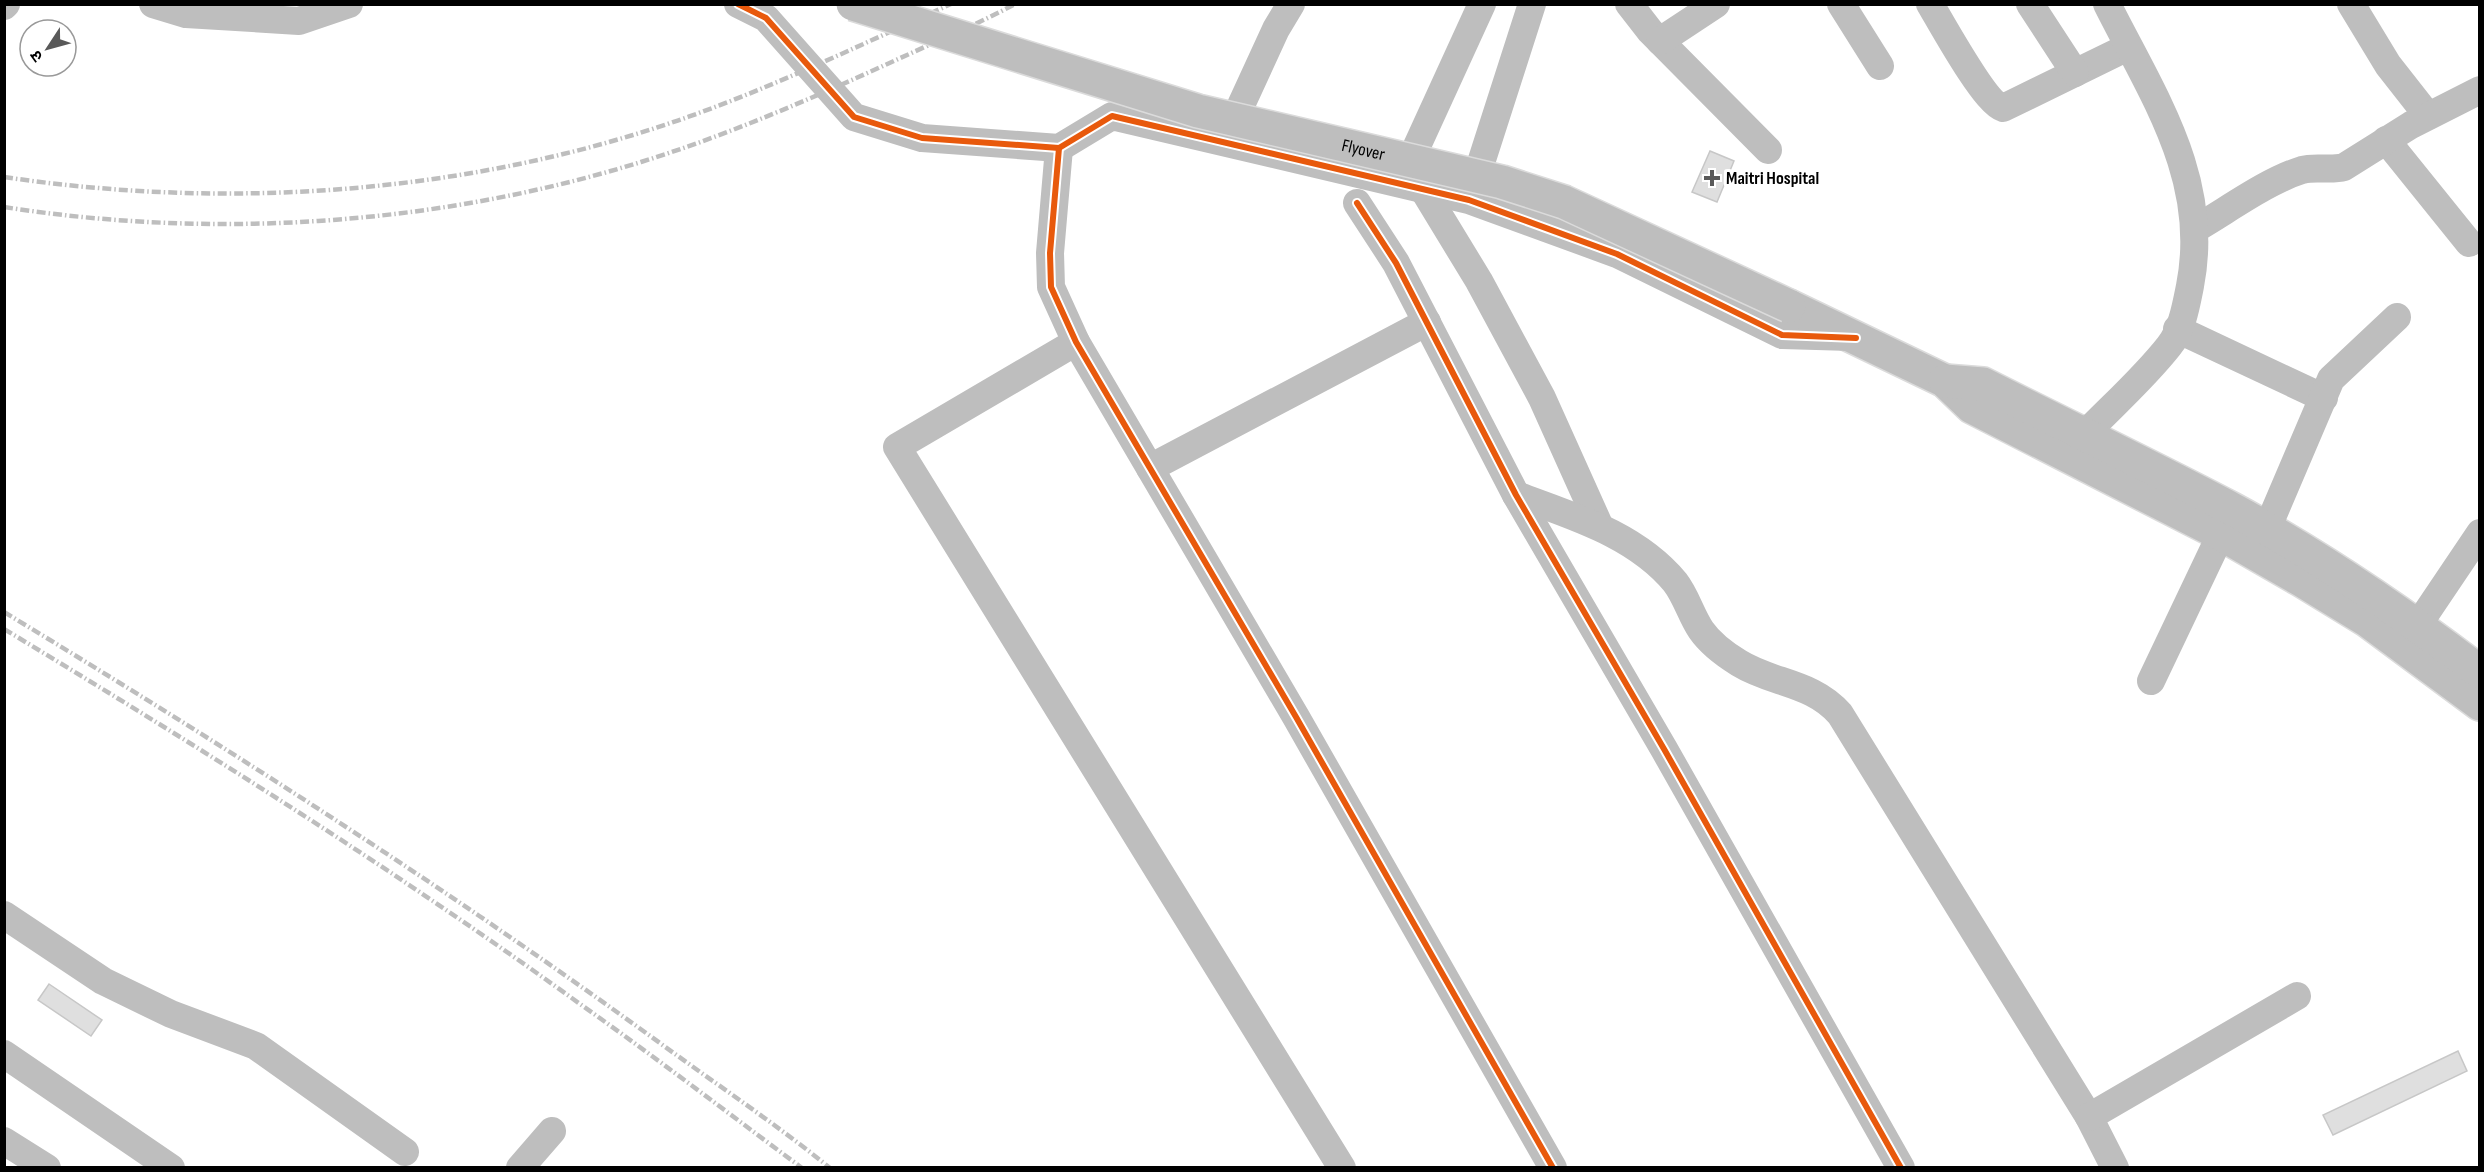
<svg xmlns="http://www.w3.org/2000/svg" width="2484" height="1172" font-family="'Sofia Sans Condensed','Noto Sans Devanagari',sans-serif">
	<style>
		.building { fill: #dfdfdf; stroke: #c7c7c7; stroke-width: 1.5 }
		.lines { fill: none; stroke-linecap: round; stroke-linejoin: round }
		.highway-casing { stroke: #dbdbdb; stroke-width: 36 }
		.minor { stroke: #bebebe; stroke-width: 28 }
		.highway { stroke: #bebebe; stroke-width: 33 }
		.rail { stroke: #bebebe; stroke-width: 4.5; stroke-dasharray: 9 3 1.5 3; stroke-linecap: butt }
		.highway-bridge-casing { stroke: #dbdbdb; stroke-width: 36; stroke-linecap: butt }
		.highway-bridge { stroke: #bebebe; stroke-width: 33 }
		.cycleway-casing { stroke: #fff; stroke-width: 10 }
		.cycleway { stroke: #e8590c; stroke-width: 6 }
		.poi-dot { fill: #595959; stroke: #fff; stroke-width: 2 }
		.labels { text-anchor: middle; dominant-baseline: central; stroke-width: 6; stroke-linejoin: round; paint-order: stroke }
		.street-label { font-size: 18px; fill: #000; stroke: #fff }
		.poi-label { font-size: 18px; font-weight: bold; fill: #000; stroke: #fff; text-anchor: start }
	</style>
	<rect width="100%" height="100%" fill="#fff"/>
	<!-- building -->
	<g class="building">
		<polygon points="1710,151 1734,161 1717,202 1692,192"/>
		<polygon points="49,984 102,1020 91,1036 38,1000"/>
		<polygon points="2458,1051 2467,1071 2333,1135 2323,1115"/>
	</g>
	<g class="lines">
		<!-- highway casing -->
		<g class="highway-casing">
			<g id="highway">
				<polyline points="1789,306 1945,381 1972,407 2221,534 2301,580 2368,621 2480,704"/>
				<path d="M1945 381 1983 384C2066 426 2150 466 2232 509 2319 556 2401 612 2480 672"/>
			</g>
		</g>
		<!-- minor -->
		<g class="minor">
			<polyline points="153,4 186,14 299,21 349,4"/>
			<polyline points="738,4 766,18 854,117 922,138 1059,148 1112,116 1469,200 1617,254 1782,335 1851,337"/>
			<polyline points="1629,4 1650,31 1768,150"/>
			<polyline points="1841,4 1880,66"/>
			<path d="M1930 4C1942 24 1985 103 2003 108L2128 47"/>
			<polyline points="2030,4 2075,73"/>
			<polyline points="2351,4 2388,65 2428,116"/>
			<polyline points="4,6 6,4"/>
			<polyline points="1660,41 1716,4"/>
			<polyline points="1225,140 1276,29 1291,4"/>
			<polyline points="2386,140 2469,243"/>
			<polyline points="1059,148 1050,253 1051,287 1076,342 1296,717 1553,1168"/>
			<polyline points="1401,181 1482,4"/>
			<polyline points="1423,189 1479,281 1542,398 1600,527"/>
			<polyline points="1470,197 1532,4"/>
			<polyline points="1357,203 1396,263 1516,495 1664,749 1901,1168"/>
			<path d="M2195 229C2228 210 2267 181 2302 170 2316 166 2330 171 2344 167L2411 125 2480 90"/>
			<polyline points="2177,329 2324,398"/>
			<polyline points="1076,342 897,447 1342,1168"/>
			<path d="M2084 435C2112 406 2144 378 2169 346 2182 330 2186 306 2190 286 2211 179 2153 96 2107 4"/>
			<polyline points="1150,468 1427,322"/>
			<path d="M1516 495C1572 516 1635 534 1675 582 1686 596 1691 615 1701 630 1710 643 1726 655 1739 663 1773 684 1812 682 1840 714L2089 1117 2115 1168"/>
			<polyline points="2267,529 2331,379 2397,317"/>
			<polyline points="2418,625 2480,533"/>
			<polyline points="2151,681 2221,534"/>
			<polyline points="4,915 103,981 171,1014 256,1046 405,1152"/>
			<polyline points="4,1054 171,1168"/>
			<polyline points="2089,1117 2297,996"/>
			<polyline points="4,1141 47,1168"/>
			<polyline points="520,1168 552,1131"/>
		</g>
		<!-- highway -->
		<use href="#highway" class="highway"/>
		<!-- rail -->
		<g class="rail">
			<path d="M4 177C212 208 432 196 633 135 743 102 847 51 951 4"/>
			<path d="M4 207C214 240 438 225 641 162 728 135 813 98 896 60 935 42 976 25 1015 4"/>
			<path d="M4 612C230 749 451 891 664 1046 719 1086 777 1125 830 1168"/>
			<path d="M4 629C201 748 395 870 580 1004 655 1057 728 1113 802 1168"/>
		</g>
		<!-- highway-bridge casing -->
		<g class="highway-bridge-casing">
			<g id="highway-bridge">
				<path id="s1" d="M853 4 1198 111 1502 182 1564 202 1789 306"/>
			</g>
		</g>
		<!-- highway-bridge -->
		<use href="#highway-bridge" class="highway-bridge"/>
		<!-- cycleway casing -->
		<g class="cycleway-casing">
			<g id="cycleway">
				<polyline points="738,4 766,18 854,117 922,138 1059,148 1112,116 1469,200 1617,254 1782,335 1856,338"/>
				<polyline points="1059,148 1050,253 1051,287 1076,342 1296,717 1553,1168"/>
				<polyline points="1357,203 1396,263 1516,495 1664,749 1901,1168"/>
			</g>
		</g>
		<!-- cycleway -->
		<use href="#cycleway" class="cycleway"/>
	</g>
	<!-- markers -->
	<path class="poi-dot" d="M1709 169h6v6h6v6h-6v6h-6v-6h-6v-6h6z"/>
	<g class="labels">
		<!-- street labels -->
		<g class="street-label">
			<text stroke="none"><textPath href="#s1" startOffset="531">Flyover</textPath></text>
		</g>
		<!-- poi labels -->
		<g class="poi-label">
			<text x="1726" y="178">Maitri Hospital</text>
		</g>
	</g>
	<!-- border -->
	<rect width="2484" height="1172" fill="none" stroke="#000000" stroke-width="12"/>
	<!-- north arrow -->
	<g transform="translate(48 48) rotate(234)"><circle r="28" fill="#ffffff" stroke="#999999" stroke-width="1.5"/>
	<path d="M0-4.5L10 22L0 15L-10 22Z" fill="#595959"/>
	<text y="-9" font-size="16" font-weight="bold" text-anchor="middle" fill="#000000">उ</text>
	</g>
</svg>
